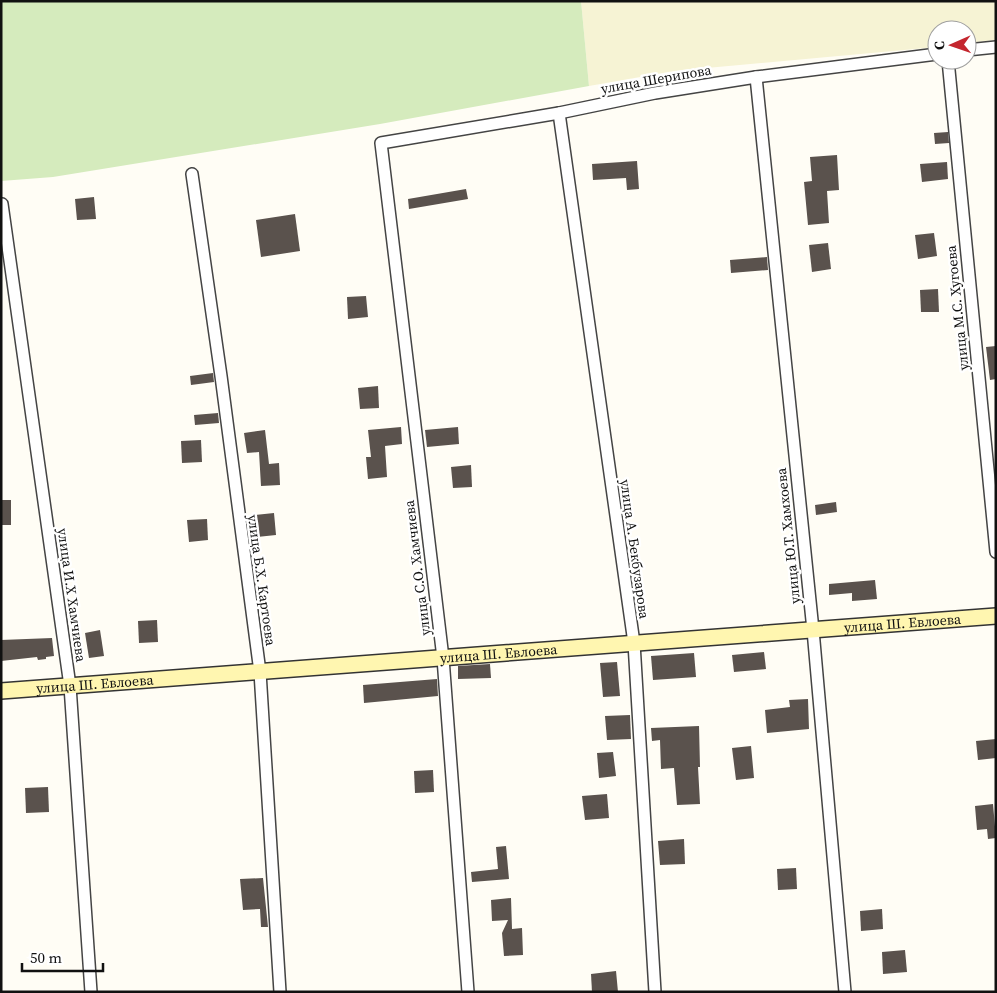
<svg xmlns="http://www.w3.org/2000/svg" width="997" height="993" font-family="'Source Serif 4',serif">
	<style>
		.farmland { fill: #f6f3d4 }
		.green { fill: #d5ebbd }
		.building { fill: #5a524d }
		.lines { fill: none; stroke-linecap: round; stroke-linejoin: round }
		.street-casing { stroke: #444; stroke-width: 14 }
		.secondary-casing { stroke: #333; stroke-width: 18 }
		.street { stroke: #fff; stroke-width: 11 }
		.secondary { stroke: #fff6b0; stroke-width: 15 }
		.labels { text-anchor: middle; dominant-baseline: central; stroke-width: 5; stroke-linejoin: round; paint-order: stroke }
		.street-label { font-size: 14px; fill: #111; stroke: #fff }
	</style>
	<rect width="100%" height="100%" fill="#fffdf5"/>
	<!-- farmland -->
	<polygon class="farmland" points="581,1 996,1 996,40 967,43 967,30 937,30 937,47 674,71 589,86"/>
	<!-- green -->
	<polygon class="green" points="1,1 581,1 589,86 380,124 53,177 1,181"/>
	<!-- building -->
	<g class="building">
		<polygon points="948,132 949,143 935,144 934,133"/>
		<polygon points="837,155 839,190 827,191 829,223 808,225 804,182 812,181 810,157"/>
		<polygon points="637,161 639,189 627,190 626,178 593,180 592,164"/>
		<polygon points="947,162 948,179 922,182 920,164"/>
		<polygon points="466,189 468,199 409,209 408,199"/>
		<polygon points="94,197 96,219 77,220 75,199"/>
		<polygon points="295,214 300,251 261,257 256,220"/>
		<polygon points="934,233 937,256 918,259 915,235"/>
		<polygon points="828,243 831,269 812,272 809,245"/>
		<polygon points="767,257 768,270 731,273 730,260"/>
		<polygon points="938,289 939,312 921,312 920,290"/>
		<polygon points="366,296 368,317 348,319 347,297"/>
		<polygon points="996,346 996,379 990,380 986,347"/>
		<polygon points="213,373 214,382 191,385 190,376"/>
		<polygon points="378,386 379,408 360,409 358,388"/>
		<polygon points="218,413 219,423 195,425 194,415"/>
		<polygon points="401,427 402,444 385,446 387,477 368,479 366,457 371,457 368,430"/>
		<polygon points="458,427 459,444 427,447 425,430"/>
		<polygon points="265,430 269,464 279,463 280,485 261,486 259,452 247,453 244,433"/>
		<polygon points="201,440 202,462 182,463 181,441"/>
		<polygon points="471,465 472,487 453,488 451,467"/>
		<rect x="1" y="500" width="10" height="25"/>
		<polygon points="836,502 837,512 816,515 815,505"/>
		<polygon points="274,513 276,535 257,537 255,515"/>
		<polygon points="207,519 208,540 189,542 187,520"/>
		<polygon points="875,580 877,599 852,601 852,593 829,595 829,584"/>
		<polygon points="157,620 158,642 139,643 138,621"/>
		<polygon points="100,630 104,656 89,658 85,633"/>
		<polygon points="52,638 54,656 46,657 46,659 38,660 37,657 1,661 1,640"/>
		<polygon points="764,652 766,669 734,672 732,655"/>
		<polygon points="694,653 696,677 653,680 651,656"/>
		<polygon points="617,662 620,696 603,697 600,663"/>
		<polygon points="490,664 491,678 458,679 458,666"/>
		<polygon points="437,679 438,696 364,703 363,685"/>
		<polygon points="808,699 809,729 767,733 765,710 790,707 789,700"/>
		<polygon points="630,715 631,739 607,740 605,716"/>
		<polygon points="699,726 700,767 698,767 700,804 677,805 674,768 661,769 660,740 652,741 651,728"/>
		<polygon points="996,739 996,758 978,760 976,741"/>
		<polygon points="751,746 754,778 736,780 732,748"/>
		<polygon points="613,752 616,776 599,778 597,753"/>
		<polygon points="433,770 434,792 415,793 414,771"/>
		<polygon points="48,787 49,812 26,813 25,788"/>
		<polygon points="607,794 609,818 585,820 582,796"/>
		<polygon points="993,804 996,838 988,839 987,829 977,830 975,806"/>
		<polygon points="684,839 685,864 660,865 658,841"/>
		<polygon points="506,846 509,879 472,882 471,872 498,869 496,847"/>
		<polygon points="796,868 797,889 778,890 777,869"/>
		<polygon points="263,878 268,927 261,927 260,909 243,910 240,879"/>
		<polygon points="511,898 512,929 522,928 523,955 504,956 502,933 508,920 492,921 491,900"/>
		<polygon points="882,909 883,929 861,931 860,911"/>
		<polygon points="905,950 907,972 883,974 882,952"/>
		<polygon points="616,971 618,992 592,992 591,974"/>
	</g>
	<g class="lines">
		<!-- street casing -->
		<g class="street-casing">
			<g id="street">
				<polyline points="967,50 996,47"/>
				<polyline points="948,60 996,552"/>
				<polyline points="756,77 813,630 845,992"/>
				<polyline points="559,113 634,643 655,992"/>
				<polyline points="192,174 221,376 260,672 280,992"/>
				<polyline points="2,204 70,686 91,992"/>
				<polyline points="468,992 443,658 381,143 559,113 655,93 756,77 937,54"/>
			</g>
		</g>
		<!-- secondary casing -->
		<g class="secondary-casing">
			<g id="secondary">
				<path id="s1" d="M1 691 996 616"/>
			</g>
		</g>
		<!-- street -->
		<use href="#street" class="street"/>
		<!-- secondary -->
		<use href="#secondary" class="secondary"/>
	</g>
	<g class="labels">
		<!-- street labels -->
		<g class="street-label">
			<text transform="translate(656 79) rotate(-10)">улица Шерипова</text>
			<text transform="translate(957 308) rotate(-96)">улица М.С. Хугоева</text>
			<text transform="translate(788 536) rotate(-96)">улица Ю.Т. Хамхоева</text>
			<text transform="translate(635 549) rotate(82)">улица А. Бекбузарова</text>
			<text transform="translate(417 568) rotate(-97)">улица С.О. Хамчиева</text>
			<text transform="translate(262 580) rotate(82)">улица Б.Х. Картоева</text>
			<text transform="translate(72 595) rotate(82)">улица И.Х Хамчиева</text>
			<text stroke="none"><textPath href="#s1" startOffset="904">улица Ш. Евлоева</textPath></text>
			<text stroke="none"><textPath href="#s1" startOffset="499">улица Ш. Евлоева</textPath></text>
			<text stroke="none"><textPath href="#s1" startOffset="94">улица Ш. Евлоева</textPath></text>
		</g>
	</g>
	<!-- border -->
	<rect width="997" height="993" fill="none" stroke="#111111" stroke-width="5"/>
	<!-- north arrow -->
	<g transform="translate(952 45) rotate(268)"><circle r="24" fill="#ffffff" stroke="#a0a0a0"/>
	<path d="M0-4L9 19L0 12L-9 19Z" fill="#c4262e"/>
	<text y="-8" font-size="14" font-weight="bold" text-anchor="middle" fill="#111111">С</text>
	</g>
	<!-- scale -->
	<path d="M22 963v8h81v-8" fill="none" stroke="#111111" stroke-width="2.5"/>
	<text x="30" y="963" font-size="15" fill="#111111" stroke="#ffffff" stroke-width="4" paint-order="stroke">50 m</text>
</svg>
